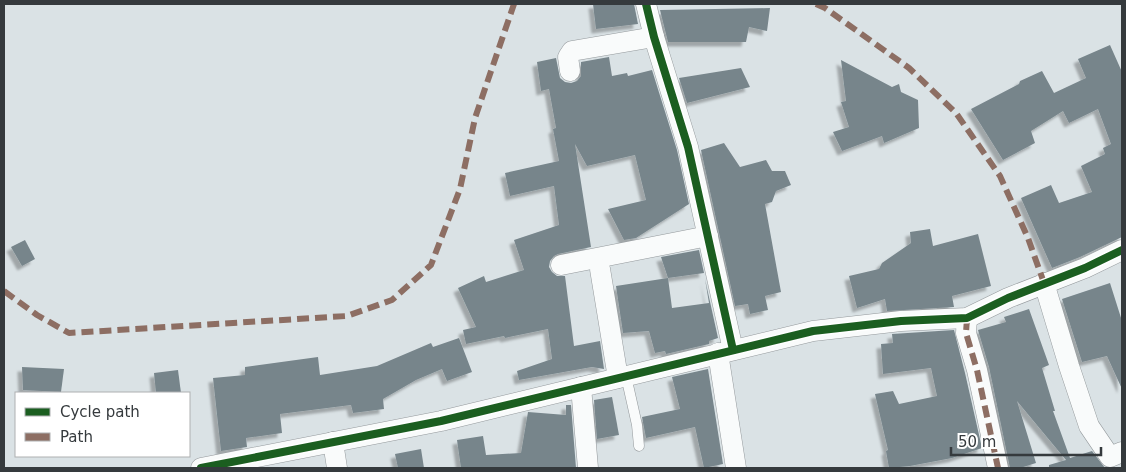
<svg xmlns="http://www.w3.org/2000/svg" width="1126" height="472" font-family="'DejaVu Sans',sans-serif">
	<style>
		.building { fill: #77858b; filter: url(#shadow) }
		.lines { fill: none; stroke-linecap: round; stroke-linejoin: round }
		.lane-casing { stroke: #94999c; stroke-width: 11 }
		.street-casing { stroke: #94999c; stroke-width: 21 }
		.lane { stroke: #f9fbfb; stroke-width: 10 }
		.street { stroke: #f9fbfb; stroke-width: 20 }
		.quiet { stroke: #8d6e63; stroke-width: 6; stroke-dasharray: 12 6; stroke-linecap: butt }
		.cycleway-casing { stroke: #fff; stroke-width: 11 }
		.cycleway { stroke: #1b5e20; stroke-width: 8 }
	</style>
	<defs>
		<filter id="shadow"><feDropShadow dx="-4.5" dy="4.5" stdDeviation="1" flood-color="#0004"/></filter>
	</defs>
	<rect width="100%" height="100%" fill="#dae2e5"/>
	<!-- building -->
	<g class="building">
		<polygon points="593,4 634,4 638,24 596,29"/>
		<polygon points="770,8 767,31 749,27 746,42 668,42 660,10"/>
		<polygon points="1110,45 1122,72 1122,237 1080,257 1052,268 1021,198 1051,185 1059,203 1092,192 1081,166 1105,154 1103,148 1111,144 1098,109 1069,123 1063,111 1031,131 1035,143 1003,160 971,109 1019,84 1020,81 1042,71 1054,93 1086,78 1078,59"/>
		<polygon points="609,57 612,76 627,73 628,76 652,70 677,150 689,204 636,238 624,240 608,209 646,200 635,155 587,166 575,144 591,247 558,254 554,256 550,261 549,267 552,272 557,276 565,276 574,346 600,341 604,369 592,367 519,380 517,371 552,359 548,329 505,338 504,336 466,344 463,330 476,327 458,288 484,276 486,282 524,270 514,240 559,225 554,186 510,196 505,173 559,161 553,129 556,128 549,89 541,91 537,62 556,58 560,78 565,82 571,83 577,81 581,76 581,62"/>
		<polygon points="841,60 892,87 899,84 901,92 918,100 919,128 884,143 882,136 842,151 833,132 849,127 841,102 846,101"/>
		<polygon points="741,68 750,87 687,103 679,78"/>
		<polygon points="724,143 740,167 766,160 772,171 785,171 791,185 776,191 772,202 765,204 781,292 765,296 768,310 750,314 748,304 735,306 701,150"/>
		<polygon points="930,229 933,246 978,234 991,286 952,296 954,307 887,311 885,299 857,308 849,276 879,269 882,263 911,243 910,232"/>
		<polygon points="25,240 35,259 22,266 11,247"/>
		<polygon points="699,250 704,273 668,278 661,257"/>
		<polygon points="668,278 672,308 709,303 705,279 718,338 709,341 709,344 666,354 665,351 655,353 649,331 623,333 616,286"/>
		<polygon points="1110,283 1122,321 1122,389 1107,356 1082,362 1062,299"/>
		<polygon points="1029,309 1049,365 1042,368 1055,411 1053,411 1070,458 1092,451 1105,468 1049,468 1049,465 1066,460 1017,401 1036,463 1020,468 1010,468 989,367 978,330 1006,322 1004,317"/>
		<polygon points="954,330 965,373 982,448 952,458 910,466 889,468 886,451 888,450 875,394 893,391 899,404 937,396 931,368 883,374 881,344 893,343 892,334"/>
		<polygon points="459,338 472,372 447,381 442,369 416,380 383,399 384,409 353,413 351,405 280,414 282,433 246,438 247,447 221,451 213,378 245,375 245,367 318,357 320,375 377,366 431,343 433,347"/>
		<polygon points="22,367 64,369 61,392 23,390"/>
		<polygon points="708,369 723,464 704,468 695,427 646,438 642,417 680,409 672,377"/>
		<polygon points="178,370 181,393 156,393 154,373"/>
		<polygon points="612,397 619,435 597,439 594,400"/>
		<polygon points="566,405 571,405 576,468 461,468 457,440 483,436 486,455 521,453 528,412 566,415"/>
		<polygon points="421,449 424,468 398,468 395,454"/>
	</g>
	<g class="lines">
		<!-- lane casing -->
		<g class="lane-casing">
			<polyline id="lane" points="626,376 637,425 639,446"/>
		</g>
		<!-- street casing -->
		<g class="street-casing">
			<g id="street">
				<polyline points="646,4 654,37 688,147 733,350"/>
				<polyline points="570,71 568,57 572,51 654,37"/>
				<polyline points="561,265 708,236"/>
				<polyline points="600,269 618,378"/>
				<polyline points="1044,283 1069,366 1089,426 1110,457 1122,452"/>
				<polyline points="967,318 966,333 977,370 998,468"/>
				<polyline points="718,353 736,468"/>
				<polyline points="581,387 588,468"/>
				<polyline points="333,442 337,468"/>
				<polyline points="201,468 441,421 813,331 901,321 967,318 1008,298 1085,268 1122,250"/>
			</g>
		</g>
		<!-- lane -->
		<use href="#lane" class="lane"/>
		<!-- street -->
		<use href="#street" class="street"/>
		<!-- quiet -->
		<g class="quiet">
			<polyline points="816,4 825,8 909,68 956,113 1000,176 1028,238 1044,283"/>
			<polyline points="4,291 37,315 69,333 347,316 392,300 431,265 460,189 475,118 514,4"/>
			<polyline points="967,318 966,333 977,370 998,468"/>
		</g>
		<!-- cycleway casing -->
		<g class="cycleway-casing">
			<g id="cycleway">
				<polyline points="646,4 654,37 688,147 733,350"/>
				<polyline points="201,468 441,421 813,331 901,321 967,318 1008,298 1085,268 1122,250"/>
			</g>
		</g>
		<!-- cycleway -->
		<use href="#cycleway" class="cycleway"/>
	</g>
	<!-- border -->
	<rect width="1126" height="472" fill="none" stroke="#353a3d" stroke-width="10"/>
	<!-- legend -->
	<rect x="15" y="392" width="175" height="65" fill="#ffffff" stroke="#aeb0b1"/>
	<rect x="25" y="408" width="25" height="8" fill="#1b5e20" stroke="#aeb0b1"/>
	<text x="60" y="417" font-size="15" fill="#353a3d">Cycle path</text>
	<rect x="25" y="433" width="25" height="8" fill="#8d6e63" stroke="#aeb0b1"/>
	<text x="60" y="442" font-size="15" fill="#353a3d">Path</text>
	<!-- scale -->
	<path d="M951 447v8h150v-8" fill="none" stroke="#353a3d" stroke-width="2.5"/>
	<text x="958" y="447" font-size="15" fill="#353a3d" stroke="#ffffff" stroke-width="4" paint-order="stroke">50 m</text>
</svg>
